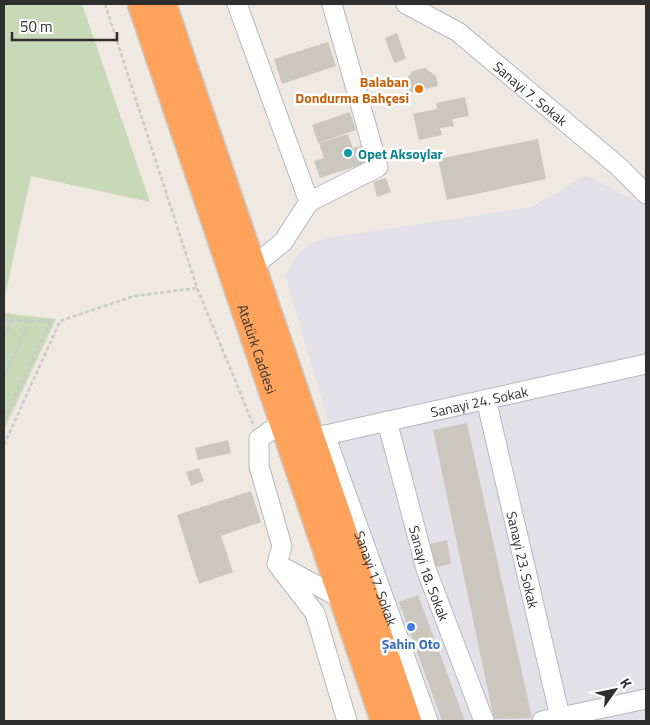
<svg xmlns="http://www.w3.org/2000/svg" width="650" height="725" font-family="'Titillium Web',sans-serif">
	<style>
		.industrial { fill: #e3e1e8 }
		.cemetery { fill: #c8d9b8 }
		.building { fill: #cbc7bf }
		.lines { fill: none; stroke-linecap: round; stroke-linejoin: round }
		.minor-casing { stroke: #b4b7c1; stroke-width: 21 }
		.highway-casing { stroke: #c9c9c9; stroke-width: 29 }
		.path { stroke: #c9c9c9; stroke-width: 2.5; stroke-dasharray: 4 2.5; stroke-linecap: butt }
		.minor { stroke: #fff; stroke-width: 19 }
		.highway { stroke: #ffa35c; stroke-width: 26 }
		.food-dot { fill: #e8710a; stroke: #fff; stroke-width: 2 }
		.culture-dot { fill: #0f9aa8; stroke: #fff; stroke-width: 2 }
		.shop-dot { fill: #3f7fe0; stroke: #fff; stroke-width: 2 }
		.labels { text-anchor: middle; dominant-baseline: central; stroke-width: 5; stroke-linejoin: round; paint-order: stroke }
		.food-label { font-size: 14px; font-weight: bold; fill: #c56008; stroke: #fff; text-anchor: end }
		.street-label { font-size: 14px; fill: #2e2e2e; stroke: #fff }
		.culture-label { font-size: 14px; font-weight: bold; fill: #0d838f; stroke: #fff; text-anchor: start }
		.shop-label { font-size: 14px; font-weight: bold; fill: #366cbe; stroke: #fff }
	</style>
	<rect width="100%" height="100%" fill="#efe9e1"/>
	<!-- industrial -->
	<polygon class="industrial" points="586,175 646,206 646,721 435,721 338,455 285,275 296,256 310,244 327,238 531,207"/>
	<!-- cemetery -->
	<g class="cemetery">
		<polygon points="4,4 82,4 150,202 31,176 4,301"/>
		<polygon points="4,313 56,319 4,430"/>
	</g>
	<!-- building -->
	<g class="building">
		<polygon points="397,33 406,59 394,63 385,38"/>
		<polygon points="328,42 336,66 282,84 274,59"/>
		<polygon points="425,68 436,76 438,86 407,93 405,82 412,71"/>
		<polygon points="465,97 469,116 452,119 454,126 440,128 442,135 419,140 413,114 437,109 436,103"/>
		<polygon points="350,112 356,130 318,143 312,125"/>
		<polygon points="348,134 353,148 370,143 375,160 320,178 314,161 324,158 319,143"/>
		<polygon points="538,139 546,179 447,200 438,159"/>
		<polygon points="386,178 391,192 377,197 373,182"/>
		<polygon points="467,423 532,718 494,719 433,430"/>
		<polygon points="228,440 231,453 198,460 195,448"/>
		<polygon points="199,468 204,481 191,486 186,472"/>
		<polygon points="251,491 261,522 221,536 233,572 199,584 177,515"/>
		<polygon points="447,540 451,564 431,568 426,545"/>
		<polygon points="418,595 465,721 442,721 399,602"/>
	</g>
	<g class="lines">
		<!-- minor casing -->
		<g class="minor-casing">
			<g id="minor">
				<polyline points="237,4 309,202 283,242 252,267"/>
				<path id="s1" d="M406 4 458 32 618 166 646 194"/>
				<polyline points="309,202 378,167 332,4"/>
				<path id="s2" d="M486 399 561 721"/>
				<polyline points="284,421 259,439 259,466 282,546 277,564 344,600"/>
				<path id="s3" d="M387 421 426 569 484 721"/>
				<path id="s4" d="M325 435 428 721"/>
				<path id="s5" d="M312 438 646 364"/>
				<polyline points="281,569 315,613 347,721"/>
				<polyline points="542,721 646,699"/>
			</g>
		</g>
		<!-- highway casing -->
		<g class="highway-casing">
			<g id="highway">
				<path id="s6" d="M141 4 384 721"/>
				<polyline points="163,4 408,721"/>
			</g>
		</g>
		<!-- path -->
		<g class="path">
			<polyline points="105,4 197,288 253,424"/>
			<polyline points="4,320 50,322 4,420"/>
			<polyline points="4,336 11,321"/>
			<polyline points="4,377 29,322"/>
			<polyline points="4,445 60,321 134,296 197,288"/>
		</g>
		<!-- minor -->
		<use href="#minor" class="minor"/>
		<!-- highway -->
		<use href="#highway" class="highway"/>
	</g>
	<!-- markers -->
	<circle class="food-dot" cx="419" cy="89" r="5"/>
	<circle class="culture-dot" cx="348" cy="153" r="5"/>
	<circle class="shop-dot" cx="411" cy="627" r="5"/>
	<g class="labels">
		<!-- food labels -->
		<g class="food-label">
			<text x="409" y="81">Balaban<tspan x="409" dy="16">Dondurma Bahçesi</tspan></text>
		</g>
		<!-- street labels -->
		<g class="street-label">
			<text stroke="none"><textPath href="#s1" startOffset="154">Sanayi 7. Sokak</textPath></text>
			<text stroke="none"><textPath href="#s6" startOffset="364">Atatürk Caddesi</textPath></text>
			<text stroke="none"><textPath href="#s5" startOffset="171">Sanayi 24. Sokak</textPath></text>
			<text stroke="none"><textPath href="#s2" startOffset="165">Sanayi 23. Sokak</textPath></text>
			<text stroke="none"><textPath href="#s3" startOffset="158">Sanayi 18. Sokak</textPath></text>
			<text stroke="none"><textPath href="#s4" startOffset="152">Sanayi 17. Sokak</textPath></text>
		</g>
		<!-- culture labels -->
		<g class="culture-label">
			<text x="358" y="153">Opet Aksoylar</text>
		</g>
		<!-- shop labels -->
		<g class="shop-label">
			<text x="411" y="643">Şahin Oto</text>
		</g>
	</g>
	<!-- border -->
	<rect width="650" height="725" fill="none" stroke="#2e2e2e" stroke-width="10"/>
	<!-- north arrow -->
	<g transform="translate(615 690) rotate(57)" stroke="#ffffff" stroke-width="4" paint-order="stroke">
	<path d="M0-4L9 19L0 12L-9 19Z" fill="#2e2e2e"/>
	<text y="-8" font-size="14" font-weight="bold" text-anchor="middle" fill="#2e2e2e">K</text>
	</g>
	<!-- scale -->
	<path d="M12 32v8h105v-8" fill="none" stroke="#2e2e2e" stroke-width="2.5"/>
	<text x="20" y="32" font-size="15" fill="#2e2e2e" stroke="#ffffff" stroke-width="4" paint-order="stroke">50 m</text>
</svg>
